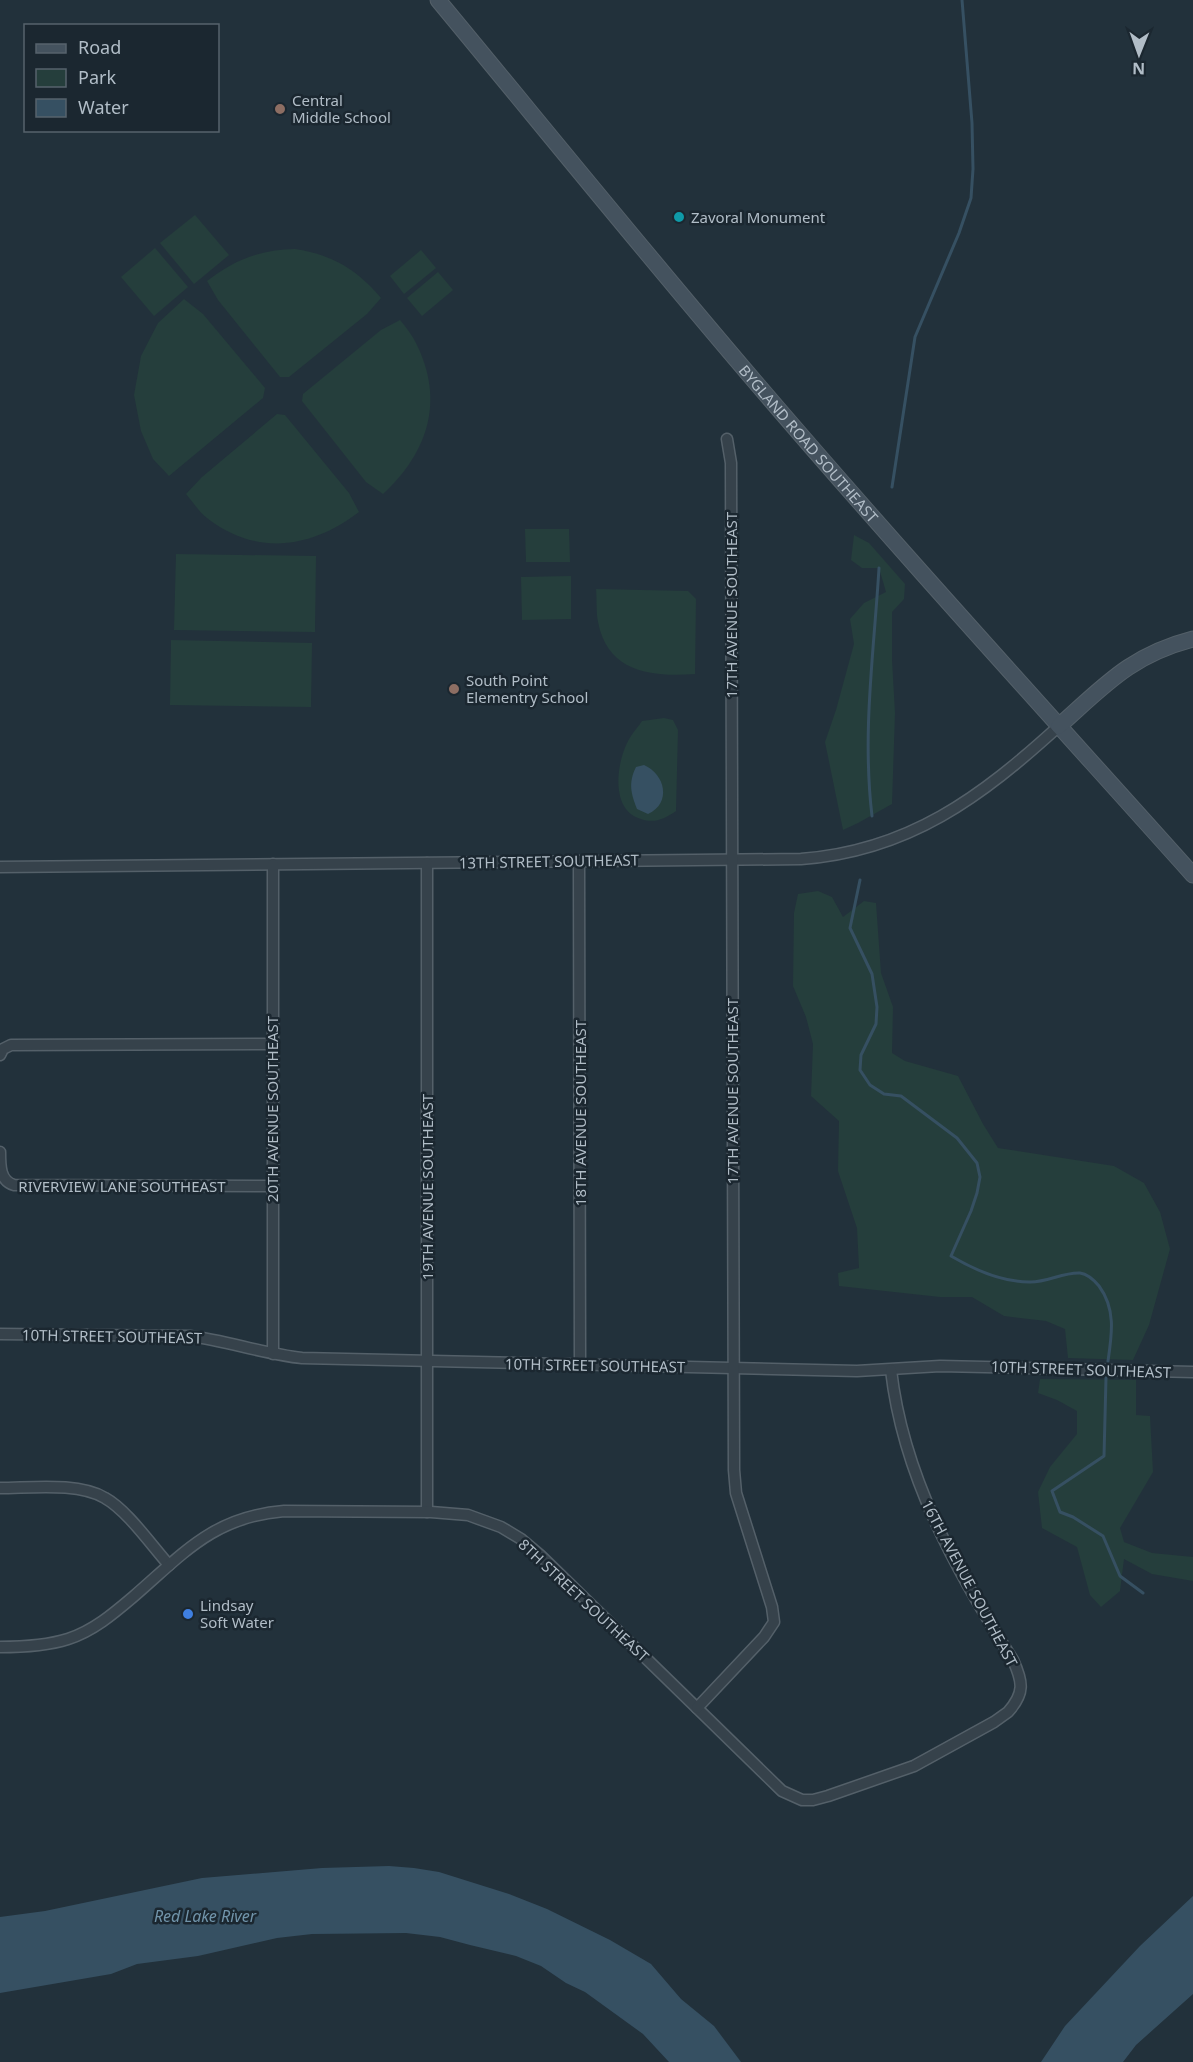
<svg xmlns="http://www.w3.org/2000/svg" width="1193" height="2062" font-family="'Noto Sans',sans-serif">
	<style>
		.green { fill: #253e3c }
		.water { fill: #365062 }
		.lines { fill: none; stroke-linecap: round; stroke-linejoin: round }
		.stream { stroke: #365062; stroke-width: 3 }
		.street-casing { stroke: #546069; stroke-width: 13 }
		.secondary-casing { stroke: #546069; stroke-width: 17 }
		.street { stroke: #36424b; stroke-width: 10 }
		.secondary { stroke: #44525e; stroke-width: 15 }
		.education-dot { fill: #8d6e63; stroke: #1b2730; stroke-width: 2 }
		.culture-dot { fill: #0f9aa8; stroke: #1b2730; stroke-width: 2 }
		.shop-dot { fill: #3f7fe0; stroke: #1b2730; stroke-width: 2 }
		.labels { text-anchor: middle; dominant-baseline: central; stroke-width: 5; stroke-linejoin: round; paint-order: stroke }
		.poi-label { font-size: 15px; fill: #b1bdc7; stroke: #1b2730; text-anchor: start }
		.street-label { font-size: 15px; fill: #b1bdc7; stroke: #1b2730 }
		.water-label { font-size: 16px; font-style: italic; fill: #7194aa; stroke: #1b2730 }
	</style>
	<rect width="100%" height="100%" fill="#22313b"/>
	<!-- green -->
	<g class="green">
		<polygon points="195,215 229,255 194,284 160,243"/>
		<polygon points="155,248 188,287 154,316 121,277"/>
		<path d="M295 249C333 255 356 269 381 298L367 314 289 377H280L218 300 207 281C235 259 260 250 295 249Z"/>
		<polygon points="421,250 436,268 404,294 390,276"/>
		<polygon points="438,272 453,290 422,316 407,298"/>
		<polygon points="184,299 203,314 265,388 263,398 169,476 153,459 141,431 134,395 141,356 158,323"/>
		<path d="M400 320C406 327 412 335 416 343 445 401 428 452 383 494L366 482 302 401 303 394 381 330Z"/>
		<path d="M277 414 285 415 349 493 359 512C312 548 257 557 207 518 199 512 193 502 186 494L202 477Z"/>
		<polygon points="525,529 569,529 570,562 526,562"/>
		<polygon points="854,535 869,543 905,584 904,599 892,612 892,660 895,713 892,804 858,823 843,830 825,742 836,710 854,644 850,619 864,603 886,592 879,568 862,568 851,560"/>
		<polygon points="176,554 316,556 315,632 174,630"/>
		<polygon points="571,576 571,619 522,620 521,577"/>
		<path d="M596 589 688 591 696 599 695 674C652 677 608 673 598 622 596 612 597 600 596 589Z"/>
		<polygon points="171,640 312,643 311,707 170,705"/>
		<path d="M664 718 673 720 678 730 676 811C663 820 653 824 638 818 609 807 617 757 631 736 634 731 639 726 642 721Z"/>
		<polygon points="818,891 832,897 843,917 864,901 876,903 881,973 893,1007 892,1053 905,1061 958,1076 983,1124 998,1148 1114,1166 1144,1183 1160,1212 1170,1249 1149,1325 1133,1360 1068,1358 1065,1329 1046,1321 1004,1316 972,1297 940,1297 839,1286 838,1273 859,1268 857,1228 838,1171 839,1121 811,1096 813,1044 806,1017 793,986 794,913 798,894"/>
		<polygon points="1040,1379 1136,1380 1136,1415 1150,1416 1153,1472 1120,1528 1124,1542 1152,1553 1193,1557 1193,1581 1152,1574 1124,1559 1120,1591 1101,1607 1090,1595 1077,1547 1042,1528 1038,1492 1050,1467 1077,1434 1077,1411 1057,1400 1038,1393"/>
	</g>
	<!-- water -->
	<g class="water">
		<path d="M644 765C665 774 672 803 648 814L637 809C631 794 628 783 636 767Z"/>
		<polygon points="389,1866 414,1868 439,1872 509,1894 547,1909 610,1940 651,1964 681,1999 714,2026 741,2062 669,2062 643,2034 585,1992 566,1983 541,1966 516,1956 470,1945 440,1937 406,1933 312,1934 277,1938 198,1956 137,1964 111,1974 0,1993 0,1917 45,1911 202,1878 322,1868"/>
		<polygon points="1193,1896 1193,1994 1136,2045 1123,2062 1041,2062 1065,2026 1140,1946"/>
	</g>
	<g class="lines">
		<!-- stream -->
		<g class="stream">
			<polyline points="892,487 915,337 959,233 971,198 973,169 972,123 962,0"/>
			<path d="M872 816C862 732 874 652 879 568"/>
			<path d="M860 880 850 928 872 974 877 1007 876 1024 861 1055 860 1070 870 1085 884 1094 901 1096 957 1138 977 1163 980 1177 977 1193 971 1211 951 1256C973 1269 1003 1282 1029 1282 1046 1283 1063 1272 1080 1273 1087 1274 1094 1280 1099 1286 1116 1309 1112 1334 1108 1361"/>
			<polyline points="1106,1378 1104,1456 1052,1491 1060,1512 1073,1517 1103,1536 1120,1576 1143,1593"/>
		</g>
		<!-- street casing -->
		<g class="street-casing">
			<g id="street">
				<polyline points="579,861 580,1364"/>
				<path d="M0 867 801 859C909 851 981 797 1059 726"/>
				<polyline points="0,1055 3,1049 11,1045 273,1044"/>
				<path d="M0 1152C0 1166 0 1181 14 1185L271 1186"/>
				<path d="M0 1334 190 1336C228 1341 264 1354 302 1358L857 1371 940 1366 1193 1372"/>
				<polyline points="273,1354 273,864"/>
				<path d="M0 1488C31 1488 78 1482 105 1498 127 1510 152 1546 169 1565"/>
				<polyline points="427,1512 427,863"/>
				<path d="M0 1647C23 1647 46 1646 68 1639 93 1631 113 1614 133 1597 184 1553 213 1517 284 1511L431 1512 468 1515 501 1527 521 1539 540 1555 782 1791 802 1800H813L828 1796 914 1766 994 1722 1008 1712C1025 1693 1023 1682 1013 1660 956 1571 903 1476 891 1370"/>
				<polyline points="697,1708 764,1637 774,1622 772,1607 736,1493 734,1470 731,463 727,439"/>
			</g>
		</g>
		<!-- secondary casing -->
		<g class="secondary-casing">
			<g id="secondary">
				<path id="s1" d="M438 0C544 128 649 258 757 384 899 550 1047 712 1193 875"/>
				<path d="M1059 726C1105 685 1131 655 1193 639"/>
			</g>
		</g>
		<!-- street -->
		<use href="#street" class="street"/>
		<!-- secondary -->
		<use href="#secondary" class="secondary"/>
	</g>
	<!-- markers -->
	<g class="education-dot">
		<circle cx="280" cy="109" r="6"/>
		<circle cx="454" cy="689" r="6"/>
	</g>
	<circle class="culture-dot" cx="679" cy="217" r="6"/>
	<circle class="shop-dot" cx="188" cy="1614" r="6"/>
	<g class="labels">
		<!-- poi labels -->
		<g class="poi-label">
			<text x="292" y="100">Central<tspan x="292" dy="17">Middle School</tspan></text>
			<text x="691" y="217">Zavoral Monument</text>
			<text x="466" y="680">South Point<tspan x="466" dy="17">Elementry School</tspan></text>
			<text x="200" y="1605">Lindsay<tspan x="200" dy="17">Soft Water</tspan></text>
		</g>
		<!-- street labels -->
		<g class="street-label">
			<text stroke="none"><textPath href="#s1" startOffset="578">BYGLAND ROAD SOUTHEAST</textPath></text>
			<text transform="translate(731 605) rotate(-90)">17TH AVENUE SOUTHEAST</text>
			<text transform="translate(549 861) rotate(-1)">13TH STREET SOUTHEAST</text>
			<text transform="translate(732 1091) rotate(-90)">17TH AVENUE SOUTHEAST</text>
			<text transform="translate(272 1109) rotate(-90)">20TH AVENUE SOUTHEAST</text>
			<text transform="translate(580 1113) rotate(-90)">18TH AVENUE SOUTHEAST</text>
			<text x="122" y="1186">RIVERVIEW LANE SOUTHEAST</text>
			<text transform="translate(427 1187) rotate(-90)">19TH AVENUE SOUTHEAST</text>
			<text transform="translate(112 1336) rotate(1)">10TH STREET SOUTHEAST</text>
			<text transform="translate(595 1365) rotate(1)">10TH STREET SOUTHEAST</text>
			<text transform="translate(1081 1369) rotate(2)">10TH STREET SOUTHEAST</text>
			<text transform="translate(970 1583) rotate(62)">16TH AVENUE SOUTHEAST</text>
			<text transform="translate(584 1600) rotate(43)">8TH STREET SOUTHEAST</text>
		</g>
		<!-- water labels -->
		<g class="water-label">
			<text x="205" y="1916">Red Lake River</text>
		</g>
	</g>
	<!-- legend -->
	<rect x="24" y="24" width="195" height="108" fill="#1b2730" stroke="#57636c" stroke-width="1.5"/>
	<rect x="36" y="44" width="30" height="9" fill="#44525e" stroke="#57636c" stroke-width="1.5"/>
	<text x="78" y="54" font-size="18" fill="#b1bdc7">Road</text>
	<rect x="36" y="69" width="30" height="18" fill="#253e3c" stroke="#57636c" stroke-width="1.5"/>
	<text x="78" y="84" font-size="18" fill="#b1bdc7">Park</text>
	<rect x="36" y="99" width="30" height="18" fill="#365062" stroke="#57636c" stroke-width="1.5"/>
	<text x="78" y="114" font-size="18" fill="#b1bdc7">Water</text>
	<!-- north arrow -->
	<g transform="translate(1139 54) rotate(181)" stroke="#1b2730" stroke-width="4.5" paint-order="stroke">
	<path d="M0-4.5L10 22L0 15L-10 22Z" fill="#b1bdc7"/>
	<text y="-9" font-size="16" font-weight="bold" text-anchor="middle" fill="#b1bdc7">N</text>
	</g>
</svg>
